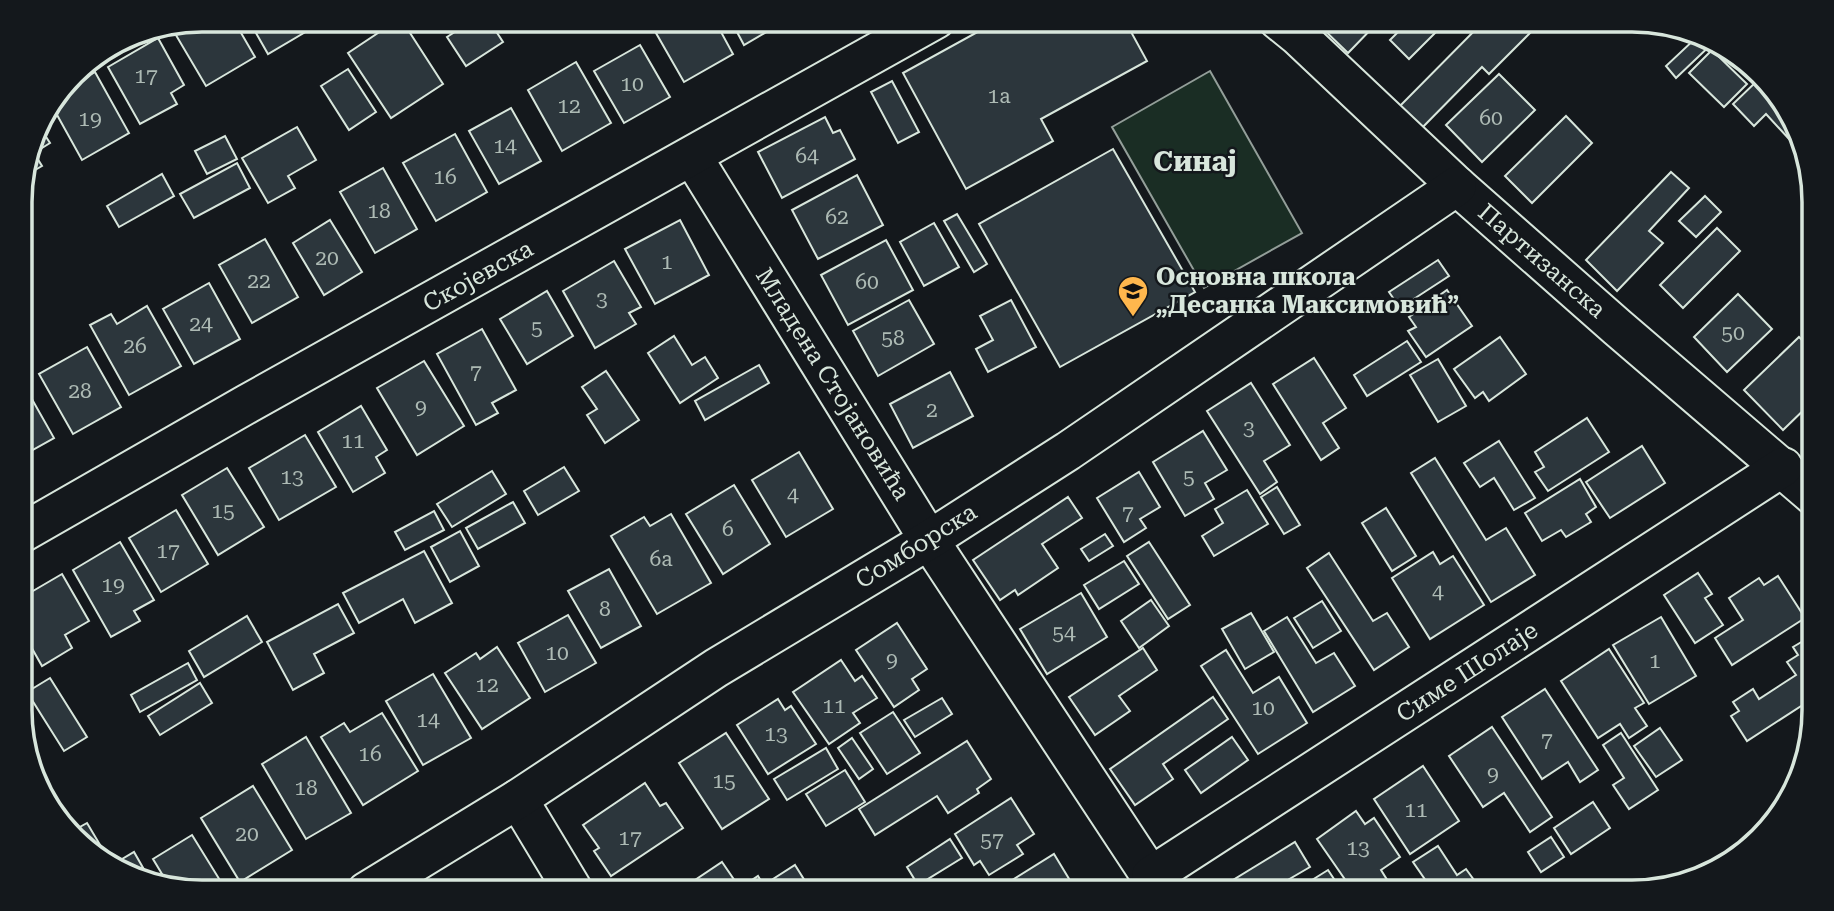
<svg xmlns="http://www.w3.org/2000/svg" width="1834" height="911" font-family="'Roboto Serif',serif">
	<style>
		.green { fill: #1a2d24; stroke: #939e99; stroke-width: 2 }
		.building { fill: #2c363c; stroke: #d8e6dc; stroke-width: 2 }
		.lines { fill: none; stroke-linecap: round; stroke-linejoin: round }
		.minor-casing { stroke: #d8e6dc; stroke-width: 42 }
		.minor { stroke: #14181c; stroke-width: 38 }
		.labels { text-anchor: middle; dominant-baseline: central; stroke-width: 5; stroke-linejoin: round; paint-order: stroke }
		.number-label { font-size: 21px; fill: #adbab4 }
		.street-label { font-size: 24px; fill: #d8e6dc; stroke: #14181c }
		.poi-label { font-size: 24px; font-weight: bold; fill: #d8e6dc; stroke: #14181c; text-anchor: start }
		.quarter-label { font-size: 28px; font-weight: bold; fill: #d8e6dc; stroke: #14181c }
		.rim { fill: none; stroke: #d8e6dc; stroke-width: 3.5 }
	</style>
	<rect width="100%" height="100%" fill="#14181c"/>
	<!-- green -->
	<polygon class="green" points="1210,71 1302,233 1204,288 1112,127"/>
	<!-- building -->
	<g class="building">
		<polygon points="201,19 233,19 255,57 206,86 170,25"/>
		<polygon points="248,19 316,19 319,24 268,54"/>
		<polygon points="399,19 401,19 443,84 391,118 348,53"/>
		<polygon points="475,19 488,19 503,42 466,66 447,37"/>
		<polygon points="503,19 524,19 509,29"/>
		<polygon points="664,19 714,19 733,54 684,82 652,26"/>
		<polygon points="730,19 789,19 744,45"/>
		<polygon points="1001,19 1124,19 1147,61 1041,119 1053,141 966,189 903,73"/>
		<polygon points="1324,19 1381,19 1348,53 1319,25"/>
		<polygon points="1411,19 1449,19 1409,59 1390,40"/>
		<polygon points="1486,19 1518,19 1531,32 1489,74 1482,67 1413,137 1391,115"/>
		<polygon points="1620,19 1633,19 1641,21 1631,31"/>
		<polygon points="1699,35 1716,40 1676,78 1666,66"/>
		<polygon points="158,38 184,85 171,93 177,104 140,124 108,67"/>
		<polygon points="640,45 670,97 624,123 594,71"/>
		<polygon points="1712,50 1747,84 1724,107 1689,73"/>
		<polygon points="576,62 611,123 562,151 528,90"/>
		<polygon points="348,69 376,112 349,130 321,86"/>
		<polygon points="95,72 129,133 82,160 51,104 59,93"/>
		<polygon points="1499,74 1535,110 1482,162 1446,125"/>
		<polygon points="1761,77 1777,91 1796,135 1790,140 1766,114 1754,126 1733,104"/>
		<polygon points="892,81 919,132 898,143 871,92"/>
		<polygon points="511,108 541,161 499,184 469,131"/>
		<polygon points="1566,116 1592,143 1532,203 1505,176"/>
		<polygon points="825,117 833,133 840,130 855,159 782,198 758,152"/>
		<polygon points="37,123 50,143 34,153 42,166 23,177"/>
		<polygon points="297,127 316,160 288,176 295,188 268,203 242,158"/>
		<polygon points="455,134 487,192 436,221 403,163"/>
		<polygon points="225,136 237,159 207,174 195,151"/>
		<polygon points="1113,149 1195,292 1060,367 979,224"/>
		<polygon points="237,163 250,188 194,218 180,194"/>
		<polygon points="383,168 417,229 375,253 340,192"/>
		<polygon points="1671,172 1689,188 1649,231 1663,243 1617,291 1586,260"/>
		<polygon points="162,174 174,196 119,227 107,206"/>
		<polygon points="857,175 883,225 818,259 792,210"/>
		<polygon points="1705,196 1721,212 1696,237 1679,221"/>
		<polygon points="957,214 987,264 974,272 944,221"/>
		<polygon points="330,220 362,272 324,295 293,243"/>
		<polygon points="680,220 709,275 655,304 625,249"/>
		<polygon points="934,223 959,267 924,286 900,242"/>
		<polygon points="1717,228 1740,251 1683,308 1660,285"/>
		<polygon points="265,239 298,297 252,323 219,265"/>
		<polygon points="886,240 913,290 848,325 821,275"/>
		<polygon points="1438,260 1449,276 1400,308 1389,292"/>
		<polygon points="614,261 641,307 629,313 636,324 595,348 563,291"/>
		<polygon points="209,283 240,339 194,364 163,309"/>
		<polygon points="1447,290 1472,326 1426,357 1408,331 1416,327 1409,317"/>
		<polygon points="547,291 573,336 527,364 500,319"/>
		<polygon points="1738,294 1772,329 1727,372 1694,337"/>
		<polygon points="909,300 934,344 878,376 853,331"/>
		<polygon points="1011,300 1036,347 988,372 976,349 993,340 980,316"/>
		<polygon points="147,306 181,366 129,395 90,325 111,314 117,324"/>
		<polygon points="482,329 516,390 492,403 498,413 476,425 437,354"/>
		<polygon points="674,336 692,365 705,357 718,378 680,403 648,353"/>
		<polygon points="1500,337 1526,374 1489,401 1483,392 1475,398 1454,369"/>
		<polygon points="1799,337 1814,352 1814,400 1783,430 1744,390"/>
		<polygon points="1407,341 1421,362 1367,396 1354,375"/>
		<polygon points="87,347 121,407 73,434 39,374"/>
		<polygon points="1314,358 1346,408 1323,423 1339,448 1321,460 1273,384"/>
		<polygon points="1438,359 1466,406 1438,422 1410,375"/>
		<polygon points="424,361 464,426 417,455 377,388"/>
		<polygon points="759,365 769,383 705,420 695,401"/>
		<polygon points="606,371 639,420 605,443 587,415 597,409 582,387"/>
		<polygon points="950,372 973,416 913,448 890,404"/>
		<polygon points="20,378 54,438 20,457"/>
		<polygon points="1251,383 1290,445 1264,461 1277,482 1260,494 1207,411"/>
		<polygon points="361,406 387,450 376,457 385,473 353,492 318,432"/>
		<polygon points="1587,418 1609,452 1548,491 1535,472 1544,467 1535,452"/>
		<polygon points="1203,431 1227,470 1205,483 1214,499 1185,516 1153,462"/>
		<polygon points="305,435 336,487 279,520 249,468"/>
		<polygon points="1499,441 1535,498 1514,510 1494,478 1480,487 1464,463"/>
		<polygon points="1642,446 1665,483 1610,518 1586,482"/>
		<polygon points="799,452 833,509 786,537 752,480"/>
		<polygon points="1435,458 1486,540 1506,528 1535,575 1491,602 1411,473"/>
		<polygon points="564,467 579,491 538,515 524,491"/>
		<polygon points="227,468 264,527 218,555 182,495"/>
		<polygon points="492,471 506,494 452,527 437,504"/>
		<polygon points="1139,472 1160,507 1140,519 1146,528 1124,542 1097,498"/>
		<polygon points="1580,479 1596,507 1586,514 1591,522 1566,537 1561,530 1542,541 1525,513"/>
		<polygon points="734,485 770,544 723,574 686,514"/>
		<polygon points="1277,487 1300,525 1284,534 1261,497"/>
		<polygon points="1247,490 1268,524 1214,556 1202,536 1223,523 1215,509"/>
		<polygon points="1068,497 1082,518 1042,544 1058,568 1018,595 1015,590 1000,600 973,560"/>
		<polygon points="513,502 525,523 478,549 466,528"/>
		<polygon points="1386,508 1416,556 1392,571 1362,523"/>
		<polygon points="176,510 208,564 161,592 129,538"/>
		<polygon points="434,511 444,530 405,550 395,532"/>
		<polygon points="671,514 711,583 657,614 611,536 644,517 650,526"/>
		<polygon points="460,531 479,566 450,582 431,547"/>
		<polygon points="1105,534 1113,546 1089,561 1081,549"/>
		<polygon points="120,542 154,600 134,611 140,621 111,637 73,570"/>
		<polygon points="1149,542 1190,605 1168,619 1127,556"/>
		<polygon points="424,551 452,603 415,623 403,599 359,623 343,593"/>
		<polygon points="1433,552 1440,564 1453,556 1484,605 1430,639 1392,578"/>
		<polygon points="1329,553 1373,621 1387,613 1409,647 1374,670 1307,568"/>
		<polygon points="1124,561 1139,584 1099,609 1084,585"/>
		<polygon points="609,569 641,626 601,648 568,591"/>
		<polygon points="1698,573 1712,594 1705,598 1723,625 1695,643 1664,595"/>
		<polygon points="62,574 89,621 65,635 72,648 42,666 21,629 21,598"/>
		<polygon points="1778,576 1805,618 1732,665 1715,638 1743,620 1729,598 1759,578 1764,585"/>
		<polygon points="1081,593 1107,637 1047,674 1020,629"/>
		<polygon points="1151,600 1169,626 1139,648 1121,621"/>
		<polygon points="1322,601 1341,631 1313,648 1294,618"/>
		<polygon points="338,604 354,633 314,654 324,673 293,690 267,642"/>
		<polygon points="1251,613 1274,652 1245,669 1222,629"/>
		<polygon points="568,615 596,663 545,692 518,643"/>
		<polygon points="247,616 262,642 204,677 189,651"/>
		<polygon points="1287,617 1316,663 1334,653 1355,686 1313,712 1264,631"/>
		<polygon points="1661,617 1696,676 1649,704 1613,645"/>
		<polygon points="897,623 927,669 912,679 919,690 894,707 856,650"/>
		<polygon points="1815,634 1815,697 1747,741 1731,716 1739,711 1733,702 1753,689 1759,699 1796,675 1787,662 1798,655 1793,647"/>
		<polygon points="497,647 530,698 482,729 445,673 476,653 480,659"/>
		<polygon points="1143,648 1157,670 1119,696 1130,711 1095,735 1069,697"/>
		<polygon points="1609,649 1644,703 1635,708 1647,726 1629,738 1620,724 1598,738 1561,681"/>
		<polygon points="1226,650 1253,693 1279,677 1307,723 1258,754 1201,666"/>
		<polygon points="841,660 855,681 862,676 877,698 853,713 860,723 829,744 793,692"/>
		<polygon points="188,663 197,680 140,712 131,695"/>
		<polygon points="433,674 471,738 423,765 386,701"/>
		<polygon points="50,678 87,737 64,751 27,692"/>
		<polygon points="200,683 212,703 160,735 148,716"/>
		<polygon points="1545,689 1598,770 1580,782 1568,762 1542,779 1502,717"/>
		<polygon points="1213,697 1228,719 1163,764 1173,779 1135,805 1110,769"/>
		<polygon points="942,698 952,714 915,737 904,720"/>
		<polygon points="778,699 785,710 791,706 816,744 768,774 737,725"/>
		<polygon points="893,712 920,753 887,774 860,733"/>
		<polygon points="382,713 418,771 363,805 321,737 344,723 350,732"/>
		<polygon points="1492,727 1552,817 1530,832 1504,793 1483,807 1449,756"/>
		<polygon points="1660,728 1682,760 1656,777 1634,746"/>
		<polygon points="726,733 769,799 722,829 679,763"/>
		<polygon points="1621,733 1658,790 1629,809 1613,785 1624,778 1603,745"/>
		<polygon points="306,737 351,813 306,839 262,764"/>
		<polygon points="1232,737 1248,760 1201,793 1185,770"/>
		<polygon points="852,738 873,769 859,779 838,748"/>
		<polygon points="967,741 991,779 977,789 979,793 948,813 937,796 875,835 859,809"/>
		<polygon points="826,748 838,769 787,800 774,779"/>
		<polygon points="1423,766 1459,821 1410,854 1374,799"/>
		<polygon points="845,770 865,802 826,826 806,794"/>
		<polygon points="645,783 660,806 666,803 683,828 611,876 594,851 599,848 583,825"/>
		<polygon points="253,786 292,850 240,882 201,818"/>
		<polygon points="1011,798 1034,834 1017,845 1023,854 989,875 980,861 974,865 955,834"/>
		<polygon points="1593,802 1610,828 1571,854 1554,828"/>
		<polygon points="1356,811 1365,824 1374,818 1400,857 1381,870 1391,886 1383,891 1353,891 1317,839"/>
		<polygon points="87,823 112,865 134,852 150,880 121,873 71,832"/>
		<polygon points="192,835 226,890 224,892 201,892 168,884 153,859"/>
		<polygon points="1551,837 1564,857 1541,872 1528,852"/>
		<polygon points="950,839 962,858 918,885 907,867"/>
		<polygon points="1295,842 1310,867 1269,891 1215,891"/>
		<polygon points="1438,846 1457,875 1466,869 1482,891 1433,891 1413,862"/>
		<polygon points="1054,854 1077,892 993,892"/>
		<polygon points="722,862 735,881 719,892 681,892 680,890"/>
		<polygon points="795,865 805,881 788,892 781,892 773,879"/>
		<polygon points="1328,870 1342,891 1296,890"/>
		<polygon points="758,876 768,892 734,892"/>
		<polygon points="1535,882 1542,891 1521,891"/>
		<polygon points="1626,883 1631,891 1611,891"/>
	</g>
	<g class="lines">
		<!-- minor casing -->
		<g class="minor-casing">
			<g id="minor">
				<polyline points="1277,19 1298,36 1457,186 1617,327 1814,496"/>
				<polyline points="692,156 929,540 1161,892"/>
				<polyline points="20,534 247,404 936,19"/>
				<polyline points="518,799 574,892"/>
				<polyline points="1151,876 1783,467"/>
				<polyline points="366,892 518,799 716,668 929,540 1068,451 1457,186"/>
			</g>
		</g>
		<!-- minor -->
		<use href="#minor" class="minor"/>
	</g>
	<!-- icons -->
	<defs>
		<g id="school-pin" transform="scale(1.575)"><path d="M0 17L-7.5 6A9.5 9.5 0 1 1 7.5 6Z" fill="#ffb74d" stroke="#14181c"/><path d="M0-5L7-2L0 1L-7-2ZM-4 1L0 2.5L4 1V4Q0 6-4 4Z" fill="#111"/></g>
	</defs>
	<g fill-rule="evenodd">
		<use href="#school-pin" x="1133" y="291"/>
	</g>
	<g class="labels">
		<!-- number labels -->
		<g class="number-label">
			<text x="146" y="76">17</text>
			<text x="632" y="84">10</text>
			<text x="999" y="96">1a</text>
			<text x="569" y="106">12</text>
			<text x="1491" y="118">60</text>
			<text x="90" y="119">19</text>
			<text x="505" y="146">14</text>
			<text x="807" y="156">64</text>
			<text x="445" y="177">16</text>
			<text x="379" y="211">18</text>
			<text x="837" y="217">62</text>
			<text x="327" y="258">20</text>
			<text x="667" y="262">1</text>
			<text x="259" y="281">22</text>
			<text x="867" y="282">60</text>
			<text x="602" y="299">3</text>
			<text x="201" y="324">24</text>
			<text x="537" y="328">5</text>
			<text x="1733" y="333">50</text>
			<text x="893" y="338">58</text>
			<text x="135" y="346">26</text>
			<text x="476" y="372">7</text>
			<text x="80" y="391">28</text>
			<text x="421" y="407">9</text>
			<text x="932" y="410">2</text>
			<text x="1249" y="428">3</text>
			<text x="353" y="441">11</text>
			<text x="292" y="477">13</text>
			<text x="1189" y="477">5</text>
			<text x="793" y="495">4</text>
			<text x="223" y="511">15</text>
			<text x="1128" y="513">7</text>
			<text x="728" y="529">6</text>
			<text x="168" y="551">17</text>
			<text x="661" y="559">6a</text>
			<text x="113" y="585">19</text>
			<text x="1438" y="592">4</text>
			<text x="605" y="609">8</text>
			<text x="1064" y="633">54</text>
			<text x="557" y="653">10</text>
			<text x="892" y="660">9</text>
			<text x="1655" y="661">1</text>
			<text x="487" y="685">12</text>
			<text x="834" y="706">11</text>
			<text x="1263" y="708">10</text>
			<text x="428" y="720">14</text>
			<text x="776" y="734">13</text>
			<text x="1547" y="740">7</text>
			<text x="370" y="754">16</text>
			<text x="1493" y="774">9</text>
			<text x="724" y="781">15</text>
			<text x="306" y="788">18</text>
			<text x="1416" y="810">11</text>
			<text x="247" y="834">20</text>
			<text x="630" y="838">17</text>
			<text x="992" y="840">57</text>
			<text x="1358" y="848">13</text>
		</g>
		<!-- street labels -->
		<g class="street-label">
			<text transform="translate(1542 261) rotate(41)">Партизанска</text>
			<text transform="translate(478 276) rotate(-29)">Скојевска</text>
			<text transform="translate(833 384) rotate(58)">Младена Стојановића</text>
			<text transform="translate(916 546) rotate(-32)">Сомборска</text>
			<text transform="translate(1467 672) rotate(-33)">Симе Шолаје</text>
		</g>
		<!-- poi labels -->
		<g class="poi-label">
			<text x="1156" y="277">Основна школа<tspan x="1156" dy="28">„Десанка Максимовић”</tspan></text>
		</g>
		<!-- quarter labels -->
		<g class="quarter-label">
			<text x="1195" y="161">Синај</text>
		</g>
	</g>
	<!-- crop -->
	<path d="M0 0H1834V911H0ZM202 32H1632A170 170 0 0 1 1802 202V710A170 170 0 0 1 1632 880H202A170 170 0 0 1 32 710V202A170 170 0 0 1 202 32Z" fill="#14181c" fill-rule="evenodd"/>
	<path class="rim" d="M202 32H1632A170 170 0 0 1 1802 202V710A170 170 0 0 1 1632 880H202A170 170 0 0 1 32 710V202A170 170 0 0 1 202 32Z"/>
</svg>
